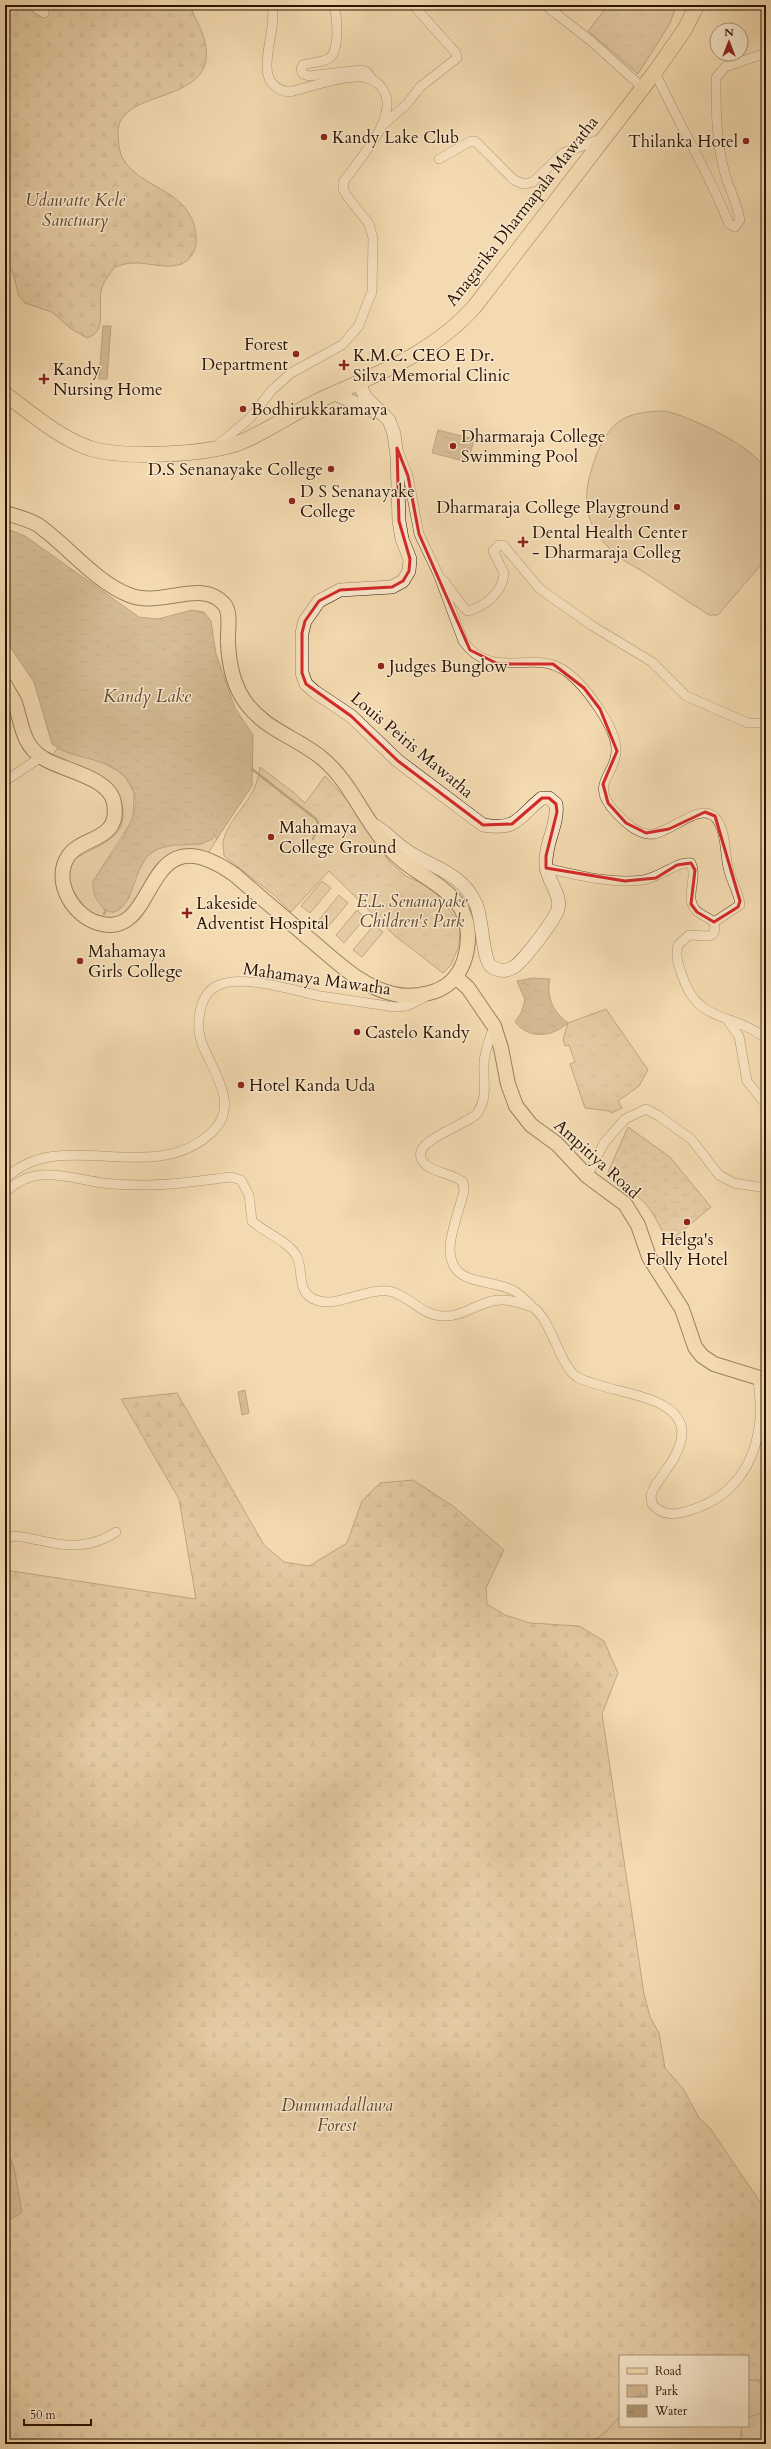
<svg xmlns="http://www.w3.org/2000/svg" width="771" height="2449" font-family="Cardo,serif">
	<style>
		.grass { fill: #d2b892; stroke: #7e6649 }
		.forest { fill: url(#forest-firs); stroke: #7e6649 }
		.wetland { fill: url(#wetland-marsh); stroke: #7e6649 }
		.park { fill: url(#park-tufts); stroke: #7e6649 }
		.water { fill: url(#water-ripples); stroke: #7b6346 }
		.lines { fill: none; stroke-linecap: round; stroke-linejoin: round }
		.stream { stroke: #7b6346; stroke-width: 2.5 }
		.minor-casing { stroke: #5d462c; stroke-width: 10 }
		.secondary-casing { stroke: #2b1400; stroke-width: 14 }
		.primary-casing { stroke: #2b1400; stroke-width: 16 }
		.trunk-casing { stroke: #2b1400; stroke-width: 16 }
		.minor { stroke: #f8e7cc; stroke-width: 9 }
		.secondary { stroke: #f8e7cc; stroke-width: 13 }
		.primary { stroke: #f4dab0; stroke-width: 14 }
		.trunk { stroke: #f4dab0; stroke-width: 15 }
		.marked { fill: none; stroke: #d62828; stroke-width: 3; stroke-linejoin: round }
		.poi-dot { fill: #8f2418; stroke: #f8e7cc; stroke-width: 1.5 }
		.labels { text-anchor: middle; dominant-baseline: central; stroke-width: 3; stroke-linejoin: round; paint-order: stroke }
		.poi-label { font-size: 17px; fill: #2b1400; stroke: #f8e7cc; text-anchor: start }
		.park-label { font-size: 17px; font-style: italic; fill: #5d452c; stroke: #f8e7cc }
		.street-label { font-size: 17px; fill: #2b1400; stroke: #f8e7cc }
		.water-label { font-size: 18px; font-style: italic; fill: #60482e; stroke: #f8e7cc }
	</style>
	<defs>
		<pattern id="forest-firs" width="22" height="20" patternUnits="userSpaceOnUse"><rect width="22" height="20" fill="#d2b892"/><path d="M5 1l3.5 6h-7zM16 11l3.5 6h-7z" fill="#b49d7c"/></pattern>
		<pattern id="wetland-marsh" width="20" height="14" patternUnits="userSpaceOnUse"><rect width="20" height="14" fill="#d2b892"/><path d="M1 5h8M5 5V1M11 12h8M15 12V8" fill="none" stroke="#b49d7c"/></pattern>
		<pattern id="park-tufts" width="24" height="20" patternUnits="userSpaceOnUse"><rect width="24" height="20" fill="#d2b892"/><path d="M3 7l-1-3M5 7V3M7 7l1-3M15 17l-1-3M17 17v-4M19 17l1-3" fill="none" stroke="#b49d7c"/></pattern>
		<pattern id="water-ripples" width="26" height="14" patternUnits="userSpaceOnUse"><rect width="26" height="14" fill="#b09774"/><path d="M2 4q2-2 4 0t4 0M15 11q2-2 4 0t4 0" fill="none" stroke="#8f7a5d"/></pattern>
	</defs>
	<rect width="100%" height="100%" fill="#f4dab0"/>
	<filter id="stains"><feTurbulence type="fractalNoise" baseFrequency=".005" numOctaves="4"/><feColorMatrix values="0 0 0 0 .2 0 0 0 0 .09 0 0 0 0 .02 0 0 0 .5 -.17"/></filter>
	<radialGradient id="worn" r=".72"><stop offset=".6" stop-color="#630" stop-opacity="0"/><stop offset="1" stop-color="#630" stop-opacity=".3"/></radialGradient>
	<!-- grass -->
	<g class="grass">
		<path d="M665 411C689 416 756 447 766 471 769 480 766 544 766 559L718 615H709C687 601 666 587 645 573 634 566 619 559 610 549 579 519 583 488 598 451 613 417 629 412 665 411Z"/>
		<path d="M58 748 96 759 116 770 125 777 134 793 133 819 93 881 104 910 114 912 119 910 129 898 136 875 147 856 158 849 173 845 202 844 214 834 217 839 207 855C177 852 161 848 147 881 144 889 141 899 135 906 130 912 117 917 109 921L82 908 67 885 71 862C89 847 125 842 123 813 123 803 119 796 113 788L50 757Z"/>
		<polygon points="322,881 331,888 310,913 301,906"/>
		<polygon points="339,895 348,903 327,928 318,921"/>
		<polygon points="357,910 365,918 344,943 336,935"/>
		<polygon points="374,925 383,932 362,957 353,950"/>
		<polygon points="748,2380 759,2380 766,2397 764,2414 748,2417"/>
		<polygon points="620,2416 620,2426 742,2426 740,2442 737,2444 590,2444 608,2430"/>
	</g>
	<!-- forest -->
	<g class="forest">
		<path d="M5 5H190C194 17 202 29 205 42 220 106 118 87 118 132 118 141 119 151 123 159 139 187 184 189 194 225 196 232 197 242 195 249 184 277 154 262 133 263 127 263 121 265 115 267 111 272 106 279 103 285 95 301 110 331 87 338L70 328 52 312 25 303 19 296 12 270 5 264Z"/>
		<polygon points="177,1393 264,1545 284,1562 309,1566 347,1543 362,1501 380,1483 413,1480 453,1506 504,1550 486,1588 487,1604 505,1615 530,1623 579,1626 604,1641 618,1673 602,1714 644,1994 650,2017 659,2033 665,2068 684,2090 699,2118 710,2128 766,2211 766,2397 759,2380 748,2380 748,2356 620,2356 620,2416 608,2430 590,2444 5,2444 5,2215 10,2220 14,2168 5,2146 5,1570 196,1599 179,1499 121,1399"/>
		<polygon points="766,2412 766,2444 737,2444 740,2442 742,2426 748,2426 748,2417"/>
	</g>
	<!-- wetland -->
	<path class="wetland" d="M628 1127 670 1157 711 1207 668 1243C660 1227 652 1207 637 1196 626 1187 614 1186 608 1172Z"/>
	<!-- park -->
	<g class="park">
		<polygon points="608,5 677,5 669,25 638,74 588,31"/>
		<path d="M260 767 293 792 305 803 325 776 350 803 389 861 406 876 432 888 456 918 460 930 459 946 451 965 443 973 395 936 329 871 291 912 274 895 224 856C224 851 222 843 224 838 233 811 256 801 260 767Z"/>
		<polygon points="606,1009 648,1070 639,1086 618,1101 622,1108 611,1113 610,1111 585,1108 570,1064 575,1062 569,1045 565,1046 563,1040 568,1023"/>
	</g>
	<!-- water -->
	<g class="water">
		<polygon points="103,326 111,326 107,379 99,379"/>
		<polygon points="438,430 474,439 468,462 432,453"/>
		<path d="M5 528 25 536 139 617 158 619 192 610 204 612 211 621 216 654 235 708 253 735 252 786 217 839 214 834 212 839C193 851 164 837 147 857 135 870 131 910 113 912 101 913 89 890 94 880 109 854 148 817 131 785 115 755 74 762 52 744L34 682 10 647 5 645Z"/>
		<path d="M533 978 550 979C546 997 553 1012 568 1023 552 1037 529 1040 515 1022L521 1013 525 1000 517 981Z"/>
		<polygon points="245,1390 249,1413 242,1415 238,1392"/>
		<polygon points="5,2146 14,2168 22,2212 10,2220 5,2215"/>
	</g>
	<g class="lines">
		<!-- stream -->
		<g class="stream">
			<polyline points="252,769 316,819 318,823 313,839"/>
			<polyline points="104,914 106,910"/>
		</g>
		<!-- minor casing -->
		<g class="minor-casing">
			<g id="minor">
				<polyline points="31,5 44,13"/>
				<path d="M333 5C338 15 340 54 328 59 321 63 311 62 303 65L301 69 303 74 309 76 361 70 367 72 372 79"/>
				<polyline points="545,5 591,41 642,87"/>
				<path d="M655 72C678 123 708 171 729 224L735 227 740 220C737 202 728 187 724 170 716 141 716 107 716 78L725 67 766 53"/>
				<polyline points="384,124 407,104 420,87 457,58 456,53 413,5"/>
				<polyline points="439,159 471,141 475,141 514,180 524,184 533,182 563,153 601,139"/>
				<path d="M217 446 250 418 272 390 291 373 342 345 358 327 372 292 373 238 369 224 347 196 343 189 344 181C359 159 402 114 382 88 377 81 371 78 361 77 341 76 310 87 289 92 247 85 279 33 272 5"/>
				<path d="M399 453 408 476 419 534 438 574 463 641C494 684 534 646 568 673 585 686 617 728 616 751 616 776 587 783 617 814 626 823 639 836 653 834 673 832 705 796 719 823 726 835 725 854 728 867 730 880 739 892 740 905L714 922"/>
				<path d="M443 580 464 608 468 611C486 606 503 592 504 573L493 551 499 545H503L540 589 591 625 652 662 686 696 748 723H766"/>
				<polyline points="5,781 41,757"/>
				<path d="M546 868C577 875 611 884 643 880 661 877 677 861 691 863 699 879 682 899 698 912 703 916 709 918 714 922L715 929 713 934 708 936 689 935 678 945C675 957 679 967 683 978 699 1023 729 1012 761 1035"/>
				<polyline points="728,1021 739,1036 747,1081 763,1101"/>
				<path d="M494 1026C490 1039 484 1051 484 1064 483 1082 488 1096 478 1112 469 1126 403 1141 425 1164 434 1173 452 1173 463 1182L464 1191C460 1208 450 1232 450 1249 450 1289 493 1277 516 1292 521 1295 525 1300 530 1304"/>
				<polyline points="587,1176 604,1143 625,1119 646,1109 659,1116 691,1139 719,1175 734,1183 766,1188"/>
				<path d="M5 1179C61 1124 152 1189 212 1132 240 1106 214 1073 203 1046 195 1027 198 993 219 985 244 974 294 991 320 996 345 1000 370 1003 395 1007L407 1006 425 997"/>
				<path d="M5 1193C33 1163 68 1178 103 1183 117 1185 134 1185 149 1185 176 1185 204 1180 231 1177L241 1180 249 1195 252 1221C265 1233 290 1242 297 1257 304 1272 296 1293 316 1300 336 1308 366 1288 389 1291 409 1295 421 1315 442 1316 470 1318 485 1291 519 1303 524 1305 530 1306 534 1308 552 1322 560 1366 577 1377 608 1395 696 1393 680 1444 675 1464 657 1477 651 1495L652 1504C664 1517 675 1515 691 1510 733 1497 756 1464 760 1419 761 1406 759 1390 758 1377"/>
				<path d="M5 1538C17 1534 27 1538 38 1540 67 1547 90 1549 116 1532"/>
			</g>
		</g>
		<!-- secondary casing -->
		<g class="secondary-casing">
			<g id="secondary">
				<path d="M359 384 366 398 389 420 394 434 397 456 399 521 402 539 410 559 409 571 403 581 392 587 340 590 319 601 305 621 302 633V673L306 684 315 692 351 716 398 761 483 825C518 831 518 817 542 798H549L556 804C559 824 544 844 546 866 547 880 562 895 558 909 556 918 521 965 512 968 505 972 499 971 492 967 482 961 483 919 476 904 462 872 432 868 406 850 394 842 386 831 372 824"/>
				<polyline points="335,394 376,412"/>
			</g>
		</g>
		<!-- primary casing -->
		<g class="primary-casing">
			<g id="primary">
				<path d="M5 513C15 516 28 519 38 525 69 547 94 581 129 595 161 608 202 578 224 604 232 613 227 632 228 643 229 663 233 684 244 700 264 730 297 737 323 759 353 785 365 823 392 851 411 872 440 881 458 904 470 920 470 943 464 961 458 978 446 989 429 993 417 996 406 997 394 994 360 987 333 958 307 937 283 916 259 896 235 875 137 806 163 947 95 922 71 913 52 879 69 855 83 836 121 841 114 803 110 777 61 770 43 758 22 745 22 724 15 703 12 697 8 691 5 685"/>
				<polyline points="456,977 468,988 494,1026 501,1048 508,1084 516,1106 531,1125 557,1144 587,1176 625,1204 638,1225 649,1257 682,1309 695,1347 702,1356 714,1364 766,1380"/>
			</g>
		</g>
		<!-- trunk casing -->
		<g class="trunk-casing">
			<path id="trunk" d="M5 394C31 413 58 437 89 448 123 459 208 455 241 442 270 430 294 412 322 399 377 374 434 353 475 306L655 72 685 29 697 5"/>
		</g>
		<!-- minor -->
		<use href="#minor" class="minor"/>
		<!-- secondary -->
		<use href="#secondary" class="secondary"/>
		<!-- primary -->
		<use href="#primary" class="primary"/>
		<!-- trunk -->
		<use href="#trunk" class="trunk"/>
	</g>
	<!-- marked area -->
	<path d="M0 0H771V2449H0ZM397 448 408 476 419 534 470 650 498 664H553L584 688 600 709 617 751 603 784 608 803 626 823 646 833 669 829 705 812 715 816 740 901 738 907 714 922 697 912 691 904 695 870 691 863 677 865 656 878 625 881 546 868V856L557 812 556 804 549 798H542L512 824 483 825 398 761 351 716 306 684 302 673V633L305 621 319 601 340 590 392 587 403 581 409 571 410 559 399 521Z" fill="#f4dab0" fill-opacity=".55" fill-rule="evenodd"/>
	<path class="marked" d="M397 448 408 476 419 534 470 650 498 664H553L584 688 600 709 617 751 603 784 608 803 626 823 646 833 669 829 705 812 715 816 740 901 738 907 714 922 697 912 691 904 695 870 691 863 677 865 656 878 625 881 546 868V856L557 812 556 804 549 798H542L512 824 483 825 398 761 351 716 306 684 302 673V633L305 621 319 601 340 590 392 587 403 581 409 571 410 559 399 521Z"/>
	<!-- markers -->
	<g class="poi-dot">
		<circle cx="324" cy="137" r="4"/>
		<circle cx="746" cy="141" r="4"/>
		<circle cx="296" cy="354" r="4"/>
		<path d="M342 359h4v4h4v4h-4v4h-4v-4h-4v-4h4z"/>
		<path d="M42 373h4v4h4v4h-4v4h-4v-4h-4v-4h4z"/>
		<circle cx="243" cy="409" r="4"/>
		<circle cx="453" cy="446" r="4"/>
		<circle cx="331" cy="469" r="4"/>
		<circle cx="292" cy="501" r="4"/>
		<circle cx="677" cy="507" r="4"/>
		<path d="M521 536h4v4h4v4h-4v4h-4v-4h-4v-4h4z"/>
		<circle cx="381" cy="666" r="4"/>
		<circle cx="271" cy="837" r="4"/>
		<path d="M185 907h4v4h4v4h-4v4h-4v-4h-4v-4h4z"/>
		<circle cx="80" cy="961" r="4"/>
		<circle cx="357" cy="1032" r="4"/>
		<circle cx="241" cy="1085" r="4"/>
		<circle cx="687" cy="1222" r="4"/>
	</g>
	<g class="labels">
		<!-- poi labels -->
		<g class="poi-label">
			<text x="332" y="137">Kandy Lake Club</text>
			<text x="738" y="141" text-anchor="end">Thilanka Hotel</text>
			<text x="288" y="344" text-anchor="end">Forest<tspan x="288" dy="20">Department</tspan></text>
			<text x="353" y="355">K.M.C. CEO E Dr.<tspan x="353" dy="20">Silva Memorial Clinic</tspan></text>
			<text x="53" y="369">Kandy<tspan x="53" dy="20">Nursing Home</tspan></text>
			<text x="251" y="409">Bodhirukkaramaya</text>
			<text x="461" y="436">Dharmaraja College<tspan x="461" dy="20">Swimming Pool</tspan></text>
			<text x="323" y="469" text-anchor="end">D.S Senanayake College</text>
			<text x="300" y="491">D S Senanayake<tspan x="300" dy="20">College</tspan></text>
			<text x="669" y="507" text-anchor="end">Dharmaraja College Playground</text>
			<text x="532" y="532">Dental Health Center<tspan x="532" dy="20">- Dharmaraja Colleg</tspan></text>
			<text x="389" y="666">Judges Bunglow</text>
			<text x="279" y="827">Mahamaya<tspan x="279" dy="20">College Ground</tspan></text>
			<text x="196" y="903">Lakeside<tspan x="196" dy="20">Adventist Hospital</tspan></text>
			<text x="88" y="951">Mahamaya<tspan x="88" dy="20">Girls College</tspan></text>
			<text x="365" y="1032">Castelo Kandy</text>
			<text x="249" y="1085">Hotel Kanda Uda</text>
			<text x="687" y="1239" text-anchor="middle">Helga's<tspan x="687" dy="20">Folly Hotel</tspan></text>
		</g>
		<!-- park labels -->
		<g class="park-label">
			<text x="75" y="200">Udawatte Kele<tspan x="75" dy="20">Sanctuary</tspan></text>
			<text x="412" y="901">E.L. Senanayake<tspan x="412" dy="20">Children's Park</tspan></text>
			<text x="337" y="2105">Dunumadallawa<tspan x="337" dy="20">Forest</tspan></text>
		</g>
		<!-- street labels -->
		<g class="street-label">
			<text transform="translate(522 211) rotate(-52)">Anagarika Dharmapala Mawatha</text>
			<text transform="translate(412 745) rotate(40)">Louis Peiris Mawatha</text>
			<text transform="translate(317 979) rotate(8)">Mahamaya Mawatha</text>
			<text transform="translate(597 1159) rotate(42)">Ampitiya Road</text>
		</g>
		<!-- water labels -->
		<g class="water-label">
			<text x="147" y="696">Kandy Lake</text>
		</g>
	</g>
	<!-- margin -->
	<rect width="771" height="2449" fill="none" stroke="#f4dab0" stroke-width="20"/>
	<rect x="6" y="6" width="759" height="2437" fill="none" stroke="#2b1400" stroke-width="2"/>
	<rect x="10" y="10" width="751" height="2429" fill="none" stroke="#2b1400"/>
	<!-- legend -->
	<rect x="619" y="2355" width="130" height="72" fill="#f8e7cc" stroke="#a6937a"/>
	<rect x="627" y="2368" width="20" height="6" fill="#f4dab0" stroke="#a6937a"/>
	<text x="655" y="2375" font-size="12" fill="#2b1400">Road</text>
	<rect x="627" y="2385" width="20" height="12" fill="url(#park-tufts)" stroke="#a6937a"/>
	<text x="655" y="2395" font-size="12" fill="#2b1400">Park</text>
	<rect x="627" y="2405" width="20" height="12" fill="url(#water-ripples)" stroke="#a6937a"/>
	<text x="655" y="2415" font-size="12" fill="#2b1400">Water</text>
	<!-- north arrow -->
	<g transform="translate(729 42)"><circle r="19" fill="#f8e7cc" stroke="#a6937a"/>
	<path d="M0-3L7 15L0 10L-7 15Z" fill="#8f2418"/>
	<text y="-6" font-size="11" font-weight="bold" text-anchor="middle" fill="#2b1400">N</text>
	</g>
	<!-- scale -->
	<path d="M24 2419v6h67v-6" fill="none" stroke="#2b1400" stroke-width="2"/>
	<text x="30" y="2419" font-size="12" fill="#2b1400" stroke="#f8e7cc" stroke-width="3" paint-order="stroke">50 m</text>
	<rect width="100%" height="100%" filter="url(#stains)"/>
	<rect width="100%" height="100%" fill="url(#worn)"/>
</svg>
